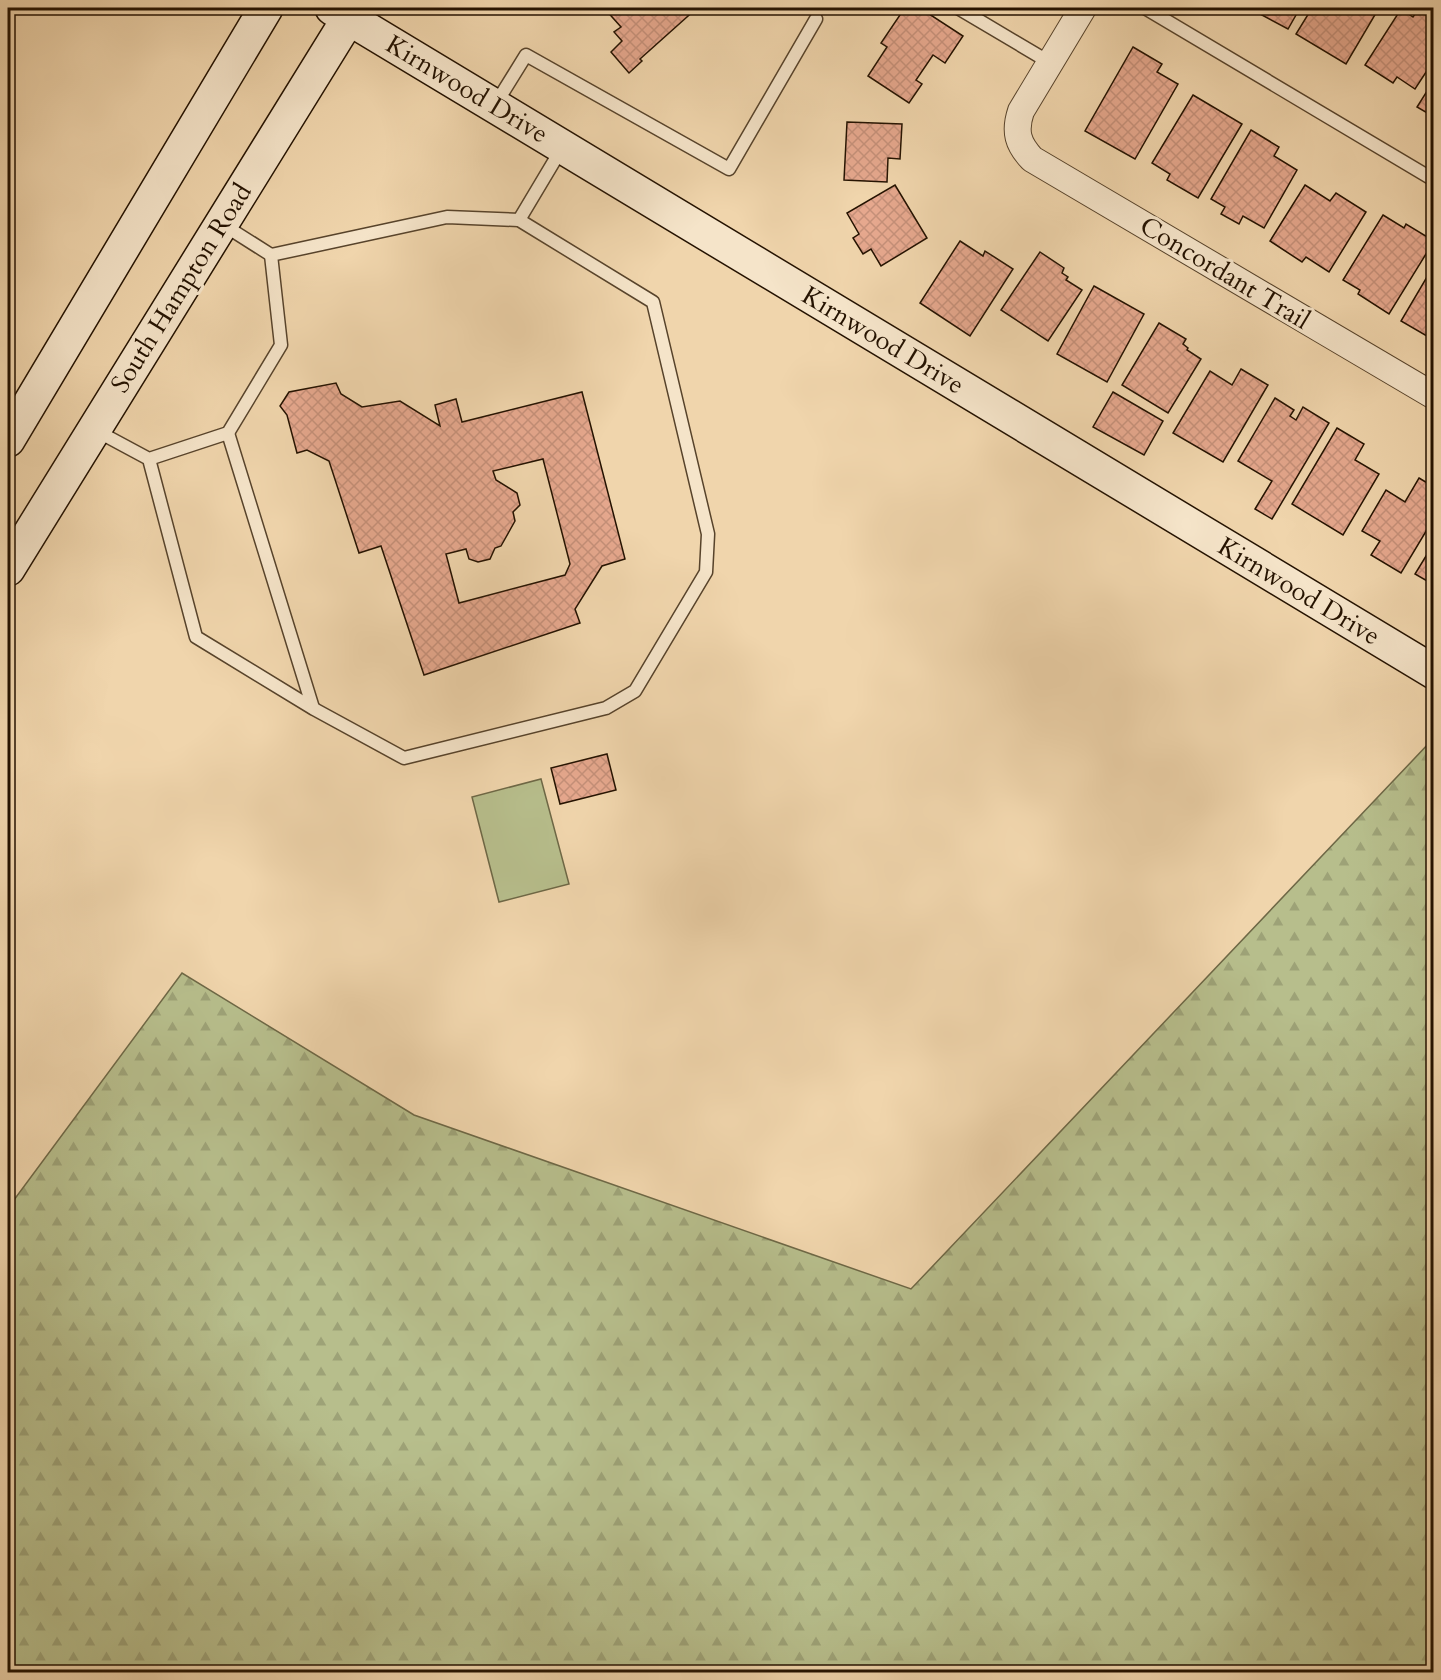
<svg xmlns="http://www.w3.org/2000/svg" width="1441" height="1680" font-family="Cardo,serif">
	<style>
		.forest { fill: url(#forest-firs); stroke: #6e6846; stroke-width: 1.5 }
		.pitch { fill: #b7be8c; stroke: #6e6846; stroke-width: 1.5 }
		.building { fill: url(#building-cross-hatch); stroke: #241200; stroke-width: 1.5; fill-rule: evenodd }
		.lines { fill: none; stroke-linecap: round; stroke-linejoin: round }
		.lane-casing { stroke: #57432b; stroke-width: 15 }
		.street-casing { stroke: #57432b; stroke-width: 28 }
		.secondary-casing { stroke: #241200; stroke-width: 36 }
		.lane { stroke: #f5e4c9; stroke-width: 12 }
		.street { stroke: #f5e4c9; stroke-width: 26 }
		.secondary { stroke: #f5e4c9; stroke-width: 33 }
		.labels { text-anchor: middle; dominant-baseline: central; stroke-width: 6; stroke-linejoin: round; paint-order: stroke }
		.street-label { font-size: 26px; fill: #241200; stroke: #f5e4c9 }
	</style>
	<defs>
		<pattern id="forest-firs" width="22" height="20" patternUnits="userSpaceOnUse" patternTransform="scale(1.5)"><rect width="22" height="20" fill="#b7be8c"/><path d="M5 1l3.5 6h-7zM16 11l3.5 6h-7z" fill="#9da277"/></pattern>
		<pattern id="building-cross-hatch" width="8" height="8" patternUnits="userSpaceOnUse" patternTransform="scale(1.5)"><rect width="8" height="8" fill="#e6a88e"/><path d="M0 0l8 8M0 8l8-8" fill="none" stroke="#c59079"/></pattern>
	</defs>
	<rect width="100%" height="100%" fill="#f0d5ac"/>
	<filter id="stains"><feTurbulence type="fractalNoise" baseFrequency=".00333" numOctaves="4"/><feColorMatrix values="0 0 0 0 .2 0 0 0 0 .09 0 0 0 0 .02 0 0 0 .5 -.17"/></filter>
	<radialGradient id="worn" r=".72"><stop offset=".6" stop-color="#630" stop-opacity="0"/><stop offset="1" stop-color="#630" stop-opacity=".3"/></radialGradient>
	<!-- forest -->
	<polygon class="forest" points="1432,740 1433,1672 8,1672 8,1208 182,973 414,1115 911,1289"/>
	<!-- pitch -->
	<polygon class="pitch" points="541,779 569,884 499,902 472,797"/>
	<!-- building -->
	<g class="building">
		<polygon points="604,8 697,8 640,59 642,61 629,73 611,52 622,41 614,32 621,27"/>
		<polygon points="910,8 920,8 963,36 945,63 933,55 916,80 922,84 909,103 868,76 887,47 881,43 904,9 907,11"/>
		<polygon points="1261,8 1300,8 1288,29 1258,13"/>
		<polygon points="1312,8 1379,8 1346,64 1296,34"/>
		<polygon points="1401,9 1413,17 1418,10 1434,20 1434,60 1415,89 1397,77 1393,83 1365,65"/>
		<polygon points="1133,47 1162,64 1157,72 1178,84 1135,159 1085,131"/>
		<polygon points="1434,80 1434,117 1417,107"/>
		<polygon points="1193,95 1242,124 1198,198 1167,180 1170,174 1152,163"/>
		<polygon points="847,122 902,124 900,159 888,158 887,182 844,180"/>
		<polygon points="1251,130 1279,147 1274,156 1297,170 1264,228 1243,216 1239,224 1221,214 1225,207 1211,199"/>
		<polygon points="895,185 927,238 881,266 871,249 863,254 853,238 859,234 847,213"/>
		<polygon points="1305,185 1330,201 1336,193 1366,212 1329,272 1306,257 1302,262 1270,241"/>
		<polygon points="1383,215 1404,228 1406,224 1434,241 1389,314 1358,294 1360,290 1343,280"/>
		<polygon points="960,241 983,256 985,251 1013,269 970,336 920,303"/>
		<polygon points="1040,252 1064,268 1062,273 1068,277 1066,280 1082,290 1048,341 1001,310"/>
		<polygon points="1434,265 1434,336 1432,339 1401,321"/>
		<polygon points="1094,286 1144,314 1107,382 1057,354"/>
		<polygon points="1159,323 1186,339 1183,344 1188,348 1187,350 1201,359 1168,413 1122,385"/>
		<polygon points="1241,369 1268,385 1223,462 1173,433 1210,371 1232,385"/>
		<path d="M336 383 341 394 362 407 400 401 440 426 435 405 456 399 462 422 582 392 625 559 602 566 575 609 580 623 424 675 381 546 359 553 329 461 307 450 297 453 287 415 280 406 289 392ZM543 459 570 564 565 575 459 603 446 554 466 549 469 559 478 562 490 559 495 548 501 546 515 521 513 512 520 505 517 493 496 480 493 471Z"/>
		<polygon points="1113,392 1163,421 1144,455 1093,427"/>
		<polygon points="1275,398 1294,410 1290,416 1296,420 1303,407 1329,423 1272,519 1255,509 1272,481 1238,461"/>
		<polygon points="1337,428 1364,444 1355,460 1379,474 1343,535 1292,504"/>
		<polygon points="1419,478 1434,487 1434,518 1401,573 1371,555 1380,541 1362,531 1386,490 1405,502"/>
		<polygon points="1434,543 1434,585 1415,574"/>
		<polygon points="607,754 616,790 560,804 551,768"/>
	</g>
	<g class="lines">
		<!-- lane casing -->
		<g class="lane-casing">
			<g id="lane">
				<polyline points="958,8 1049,62"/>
				<polyline points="1145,8 1434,180"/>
				<polyline points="495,105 526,55 729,169 816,19"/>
				<polyline points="519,220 562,148"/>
				<polyline points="222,224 271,255"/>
				<polyline points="95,430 149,459 228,433 281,345 271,255 447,217 519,220 653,302 708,534 706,572 635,691 606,708 404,758 314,709 196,637 149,459"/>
				<polyline points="228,433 313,708"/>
			</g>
		</g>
		<!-- street casing -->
		<g class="street-casing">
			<path id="street" d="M1083 8 1021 111C1014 132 1018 144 1032 159L1434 396"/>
		</g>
		<!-- secondary casing -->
		<g class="secondary-casing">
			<g id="secondary">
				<polyline points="332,8 1434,672"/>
				<polyline points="8,440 266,8"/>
				<polyline points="8,569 355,8"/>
			</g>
		</g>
		<!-- lane -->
		<use href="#lane" class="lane"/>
		<!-- street -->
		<use href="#street" class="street"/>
		<!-- secondary -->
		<use href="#secondary" class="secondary"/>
	</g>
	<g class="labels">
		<!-- street labels -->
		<g class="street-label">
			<text transform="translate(467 89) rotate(31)">Kirnwood Drive</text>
			<text transform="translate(1225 273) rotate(31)">Concordant Trail</text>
			<text transform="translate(181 288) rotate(-58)">South Hampton Road</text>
			<text transform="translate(883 340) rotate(31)">Kirnwood Drive</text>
			<text transform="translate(1299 591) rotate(31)">Kirnwood Drive</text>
		</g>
	</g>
	<!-- margin -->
	<rect width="1441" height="1680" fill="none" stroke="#f0d5ac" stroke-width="30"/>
	<rect x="9" y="9" width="1423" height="1662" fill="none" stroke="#241200" stroke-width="3"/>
	<rect x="15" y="15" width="1411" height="1650" fill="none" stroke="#241200" stroke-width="1.5"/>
	<rect width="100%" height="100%" filter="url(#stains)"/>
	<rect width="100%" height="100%" fill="url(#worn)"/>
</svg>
